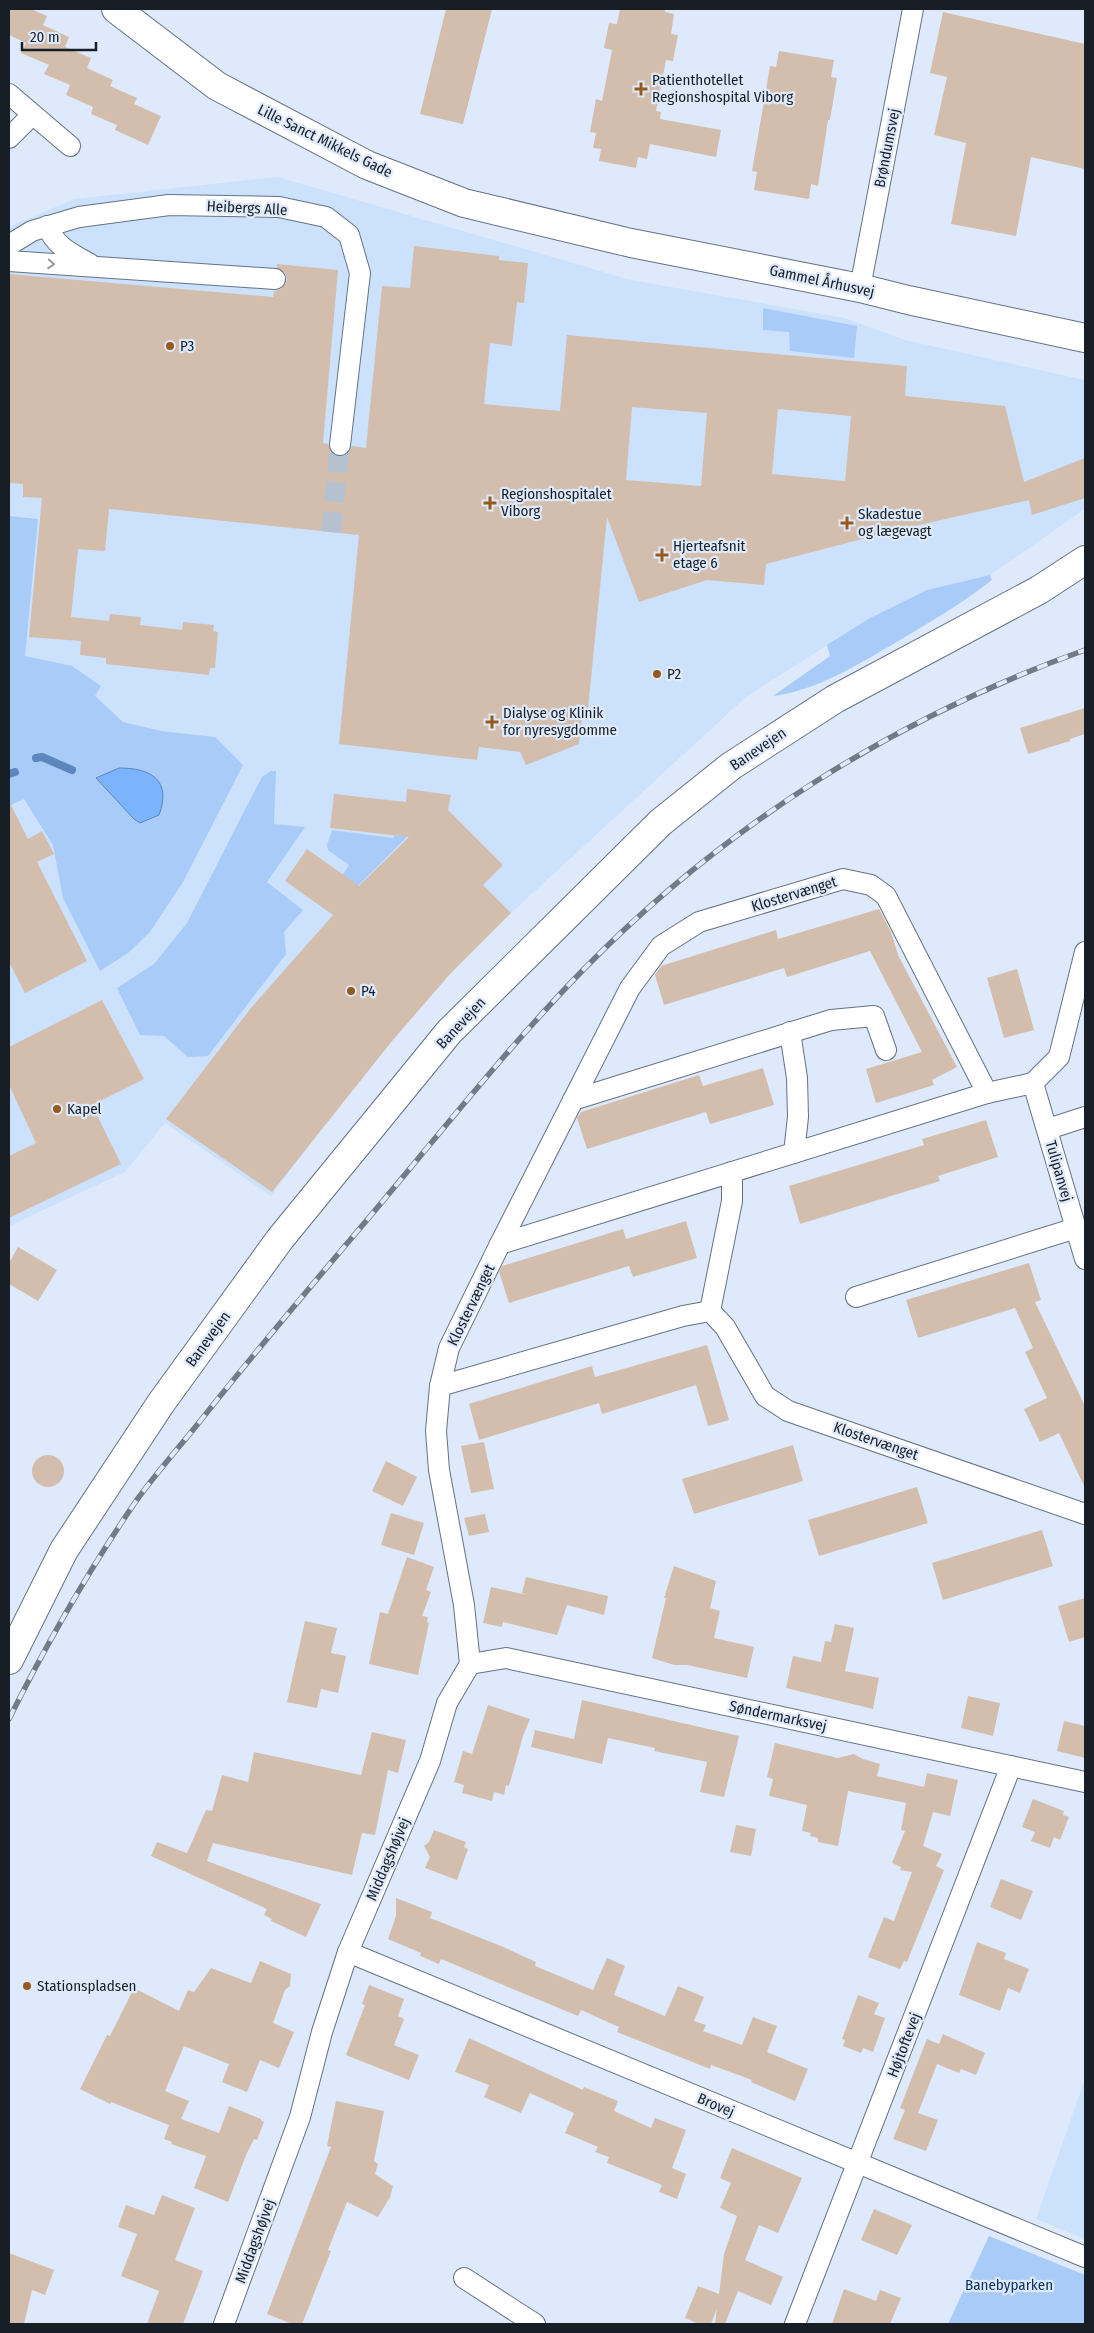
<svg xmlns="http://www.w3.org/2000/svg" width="1094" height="2333" font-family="'Fira Sans Condensed',sans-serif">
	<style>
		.built { fill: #cce1fc }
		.green { fill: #a9cbf8 }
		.water { fill: #7bb3fd; stroke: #5d86bc }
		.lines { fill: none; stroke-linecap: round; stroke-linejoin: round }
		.stream { stroke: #5d86bc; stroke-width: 8 }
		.building { fill: #d3bead; fill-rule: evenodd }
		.minor-tunnel { stroke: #b6c1d0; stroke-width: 20; stroke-dasharray: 20 10; stroke-linecap: butt }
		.minor-casing { stroke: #647284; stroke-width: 22 }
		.secondary-casing { stroke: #647284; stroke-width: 30 }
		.minor { stroke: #fff; stroke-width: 20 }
		.secondary { stroke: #fff; stroke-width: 28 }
		.rail-casing { stroke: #727a86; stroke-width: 5.5 }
		.rail { stroke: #deeafb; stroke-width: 4; stroke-dasharray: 11; stroke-linecap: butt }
		.oneway { stroke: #979a9d }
		.poi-dot { fill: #965a1d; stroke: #deeafb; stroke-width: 2 }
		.labels { text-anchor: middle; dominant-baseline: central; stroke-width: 4.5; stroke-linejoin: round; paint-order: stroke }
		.poi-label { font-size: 15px; fill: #181e25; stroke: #deeafb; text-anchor: start }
		.street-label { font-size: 15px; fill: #181e25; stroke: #deeafb }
		.park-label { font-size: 15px; fill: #0c3260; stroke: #deeafb }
	</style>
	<rect width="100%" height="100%" fill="#deeafb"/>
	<!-- built -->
	<g class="built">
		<polygon points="278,177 631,280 845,318 905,340 1085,380 1085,509 990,575 927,590 870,618 746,697 511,913 450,974 392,1041 331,1115 271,1196 165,1123 125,1172 9,1226 9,227 74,199"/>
		<polygon points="1085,2079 1085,2239 1036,2219"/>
	</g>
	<!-- green -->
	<g class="green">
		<polygon points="763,308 857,326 854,358 790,351 789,332 763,330"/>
		<polygon points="9,516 38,519 25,656 72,666 101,686 95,696 123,722 161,731 215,737 243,765 183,882 150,932 128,953 100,971 63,898 53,845 24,799 9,806"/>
		<path d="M990 575 992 580C961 604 929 623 895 643 857 665 818 690 773 696L830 656 827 645 870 618 927 590Z"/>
		<polygon points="271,771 276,771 274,824 305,827 267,882 303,910 284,932 286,954 208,1056 188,1057 164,1036 140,1035 117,988 154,964 187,923 252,796 262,777"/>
		<polygon points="401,812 454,815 436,834 424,820 332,912 323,905 349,865 328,850 327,845 332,830 393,838"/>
		<polygon points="989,2236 1085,2275 1085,2324 948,2324"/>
	</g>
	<!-- water -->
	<path class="water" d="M119 768C151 768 172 780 159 815L140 823 134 819 96 778Z"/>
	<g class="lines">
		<!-- stream -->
		<g class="stream">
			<polyline points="36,758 42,757 72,770"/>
			<polyline points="9,774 15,772"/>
		</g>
	</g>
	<!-- building -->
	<g class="building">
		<polygon points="9,9 31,9 47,16 43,25 69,37 65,47 91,58 87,68 113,80 110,86 137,98 134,104 161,116 148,145 115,130 117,125 91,114 93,107 66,95 70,85 44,74 49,65 21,53 26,43 9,35"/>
		<polygon points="446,9 492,9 463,124 420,114"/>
		<polygon points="620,9 665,9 665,12 674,14 671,34 678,35 673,61 666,60 656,111 661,112 660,119 721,130 716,157 650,144 647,159 638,157 636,168 599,161 601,149 593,148 596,133 590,132 596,99 602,101 612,50 604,48 609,23 617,24"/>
		<polygon points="943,12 1085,44 1085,169 1031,157 1016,236 951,224 966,143 934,135 947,77 930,73"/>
		<polygon points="779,51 834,60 831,77 837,78 830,120 828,120 818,186 811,184 809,199 754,190 757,172 752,171 770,66 776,67"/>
		<path d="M414 246 499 256V260L528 263 524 303 517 302 512 346 490 343 484 404 560 411 567 335 907 366 905 396 1005 406 1024 482 1085 458V498L1032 515 1029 500 893 531 766 564 764 585 707 580 639 602 607 517 587 719 582 718 579 744 526 765 520 752 479 747 477 760 339 744 359 535 109 509 105 551 78 549 71 617 109 621 110 614 141 617 140 625 182 630 183 622 214 625 213 631 218 632 215 668H210L209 675 106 664V658L80 655 81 641 29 637 42 498 23 497V484L9 483V274L273 297 274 291 281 289 287 280 285 273 277 268V264L338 270 323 443 328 444 333 454 339 457 349 452 352 446 366 448 382 286 410 288ZM632 407 707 413 701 486 626 480ZM778 409 851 416 845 481 772 474Z"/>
		<polygon points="1085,708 1085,734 1070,739 1070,741 1028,754 1020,728"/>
		<polygon points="407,789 451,795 448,810 503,865 483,885 511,913 450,974 392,1041 272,1192 166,1119 251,1008 333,915 285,881 307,849 359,886 409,837 330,828 334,794 406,802"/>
		<polygon points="9,801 28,839 42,831 54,854 37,862 87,961 25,993 9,962"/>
		<polygon points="879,909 891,932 898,955 957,1067 932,1080 934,1085 876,1103 866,1069 922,1052 870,951 787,977 784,968 664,1005 655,975 661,966 776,930 778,939"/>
		<polygon points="1017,969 1034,1030 1004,1038 987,978"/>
		<polygon points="102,1000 144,1079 92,1105 121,1164 9,1218 9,1156 36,1143 9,1085 9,1047"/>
		<polygon points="763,1068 774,1105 710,1124 706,1112 587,1149 577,1118 581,1112 699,1075 703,1086"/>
		<polygon points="986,1120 998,1157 938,1176 940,1181 800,1224 789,1186 924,1145 922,1139"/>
		<polygon points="686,1221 697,1258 633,1277 629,1266 509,1303 499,1272 502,1266 623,1229 626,1239"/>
		<polygon points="18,1247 57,1270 38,1301 9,1284 9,1263"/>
		<polygon points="1029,1263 1041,1300 1035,1302 1085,1406 1085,1488 1059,1433 1040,1442 1024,1409 1047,1398 1025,1352 1033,1348 1015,1308 918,1338 906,1300"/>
		<polygon points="707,1345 729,1420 708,1426 696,1385 602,1414 599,1403 479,1440 469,1404 592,1366 595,1377"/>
		<polygon points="484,1442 494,1489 471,1493 461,1446"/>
		<polygon points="793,1445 803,1481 694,1514 682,1479"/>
		<circle cx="48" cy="1471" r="16"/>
		<polygon points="386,1461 417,1477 403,1506 372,1491"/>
		<polygon points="917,1487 928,1523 819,1556 808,1520"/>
		<polygon points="391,1513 424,1523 414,1555 381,1545"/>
		<polygon points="485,1514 489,1532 469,1536 464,1518"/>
		<polygon points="1042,1530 1053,1566 943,1600 932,1563"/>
		<polygon points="407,1557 434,1567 426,1590 431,1592 422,1616 428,1617 427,1622 429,1623 418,1675 369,1664 380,1612 388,1614"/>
		<polygon points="674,1566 716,1581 710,1608 720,1611 714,1638 754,1647 747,1678 687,1665 674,1665 652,1658 666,1598 664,1598"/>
		<polygon points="526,1577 608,1596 604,1615 567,1605 557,1635 503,1622 502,1627 483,1623 491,1587 527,1595 522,1593"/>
		<polygon points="1085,1598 1085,1637 1069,1642 1058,1606"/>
		<polygon points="305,1621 337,1628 331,1653 346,1656 338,1693 321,1689 317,1708 287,1702"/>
		<polygon points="835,1624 854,1628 845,1671 879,1678 873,1709 786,1688 793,1656 821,1662 825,1641 831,1642"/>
		<polygon points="968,1696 1000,1703 993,1736 961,1728"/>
		<polygon points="582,1700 739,1736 724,1797 700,1792 707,1762 654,1751 655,1748 608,1738 602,1764 531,1747 535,1730 574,1739"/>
		<polygon points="488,1705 530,1719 523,1736 509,1786 506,1785 504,1795 494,1792 492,1801 462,1793 464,1785 454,1782 463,1751 472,1754"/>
		<polygon points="1064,1721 1085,1726 1085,1758 1057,1751"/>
		<polygon points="372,1732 406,1740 398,1773 388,1770 375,1835 362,1833 352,1875 213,1843 207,1861 321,1904 306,1937 271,1921 272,1919 264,1915 267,1909 151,1856 157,1842 187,1853 206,1810 212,1811 222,1775 248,1782 254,1752 361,1775"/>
		<polygon points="775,1743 838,1758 854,1754 863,1759 880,1764 877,1776 924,1787 927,1773 958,1780 950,1816 933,1812 923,1846 942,1854 936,1866 944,1870 907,1962 904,1961 900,1969 868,1957 884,1917 894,1921 912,1872 900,1870 901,1867 892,1863 905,1831 901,1830 906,1803 848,1791 838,1846 818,1842 818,1838 810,1836 811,1833 802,1831 807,1805 769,1796 773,1779 767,1777"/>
		<polygon points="1033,1799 1064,1811 1063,1815 1069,1817 1060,1840 1054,1837 1050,1848 1031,1841 1035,1832 1022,1827"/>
		<polygon points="736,1825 756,1829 751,1856 730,1852"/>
		<polygon points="434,1830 466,1842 464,1847 468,1849 457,1880 425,1868 430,1857 424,1846 429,1842"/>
		<polygon points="1001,1879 1033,1891 1021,1920 990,1907"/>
		<polygon points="396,1898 432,1912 430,1918 501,1946 536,1962 535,1966 593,1990 607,1958 625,1966 614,1995 665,2016 678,1986 704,1997 694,2021 706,2025 703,2031 742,2045 753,2017 777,2026 767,2052 808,2069 795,2101 751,2082 752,2080 711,2065 710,2069 617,2032 619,2027 581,2010 578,2016 441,1959 439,1964 420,1956 421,1953 388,1939 396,1916"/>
		<polygon points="977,1942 1006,1953 1004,1959 1029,1969 1020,1993 1008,1988 1000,2011 959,1995"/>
		<polygon points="260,1961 291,1974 290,1986 285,1990 273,2023 294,2032 279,2068 260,2060 247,2092 222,2082 229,2064 184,2046 165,2091 189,2101 181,2119 219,2133 229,2106 261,2119 261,2120 264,2122 257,2140 254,2139 247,2153 228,2202 194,2188 206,2156 171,2144 172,2142 164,2139 169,2125 111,2102 110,2104 80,2089 107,2035 110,2036 134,1988 179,2011 188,1990 194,1992 211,1968 251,1983"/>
		<polygon points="369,1985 404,1999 398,2016 404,2019 394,2045 419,2055 409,2080 346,2055 365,2005 362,2004"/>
		<polygon points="858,1995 879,2003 874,2014 885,2018 873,2052 863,2048 861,2053 843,2046 845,2040 842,2039"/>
		<polygon points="943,2034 985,2053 976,2075 961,2069 959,2073 937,2064 918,2113 938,2120 926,2151 893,2139 905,2110 900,2108 927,2039 939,2044"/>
		<polygon points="469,2038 583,2090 584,2087 618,2101 614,2111 651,2128 655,2118 686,2130 672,2168 686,2174 677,2199 659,2192 662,2185 607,2163 609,2157 595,2152 598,2147 565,2133 574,2113 530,2093 521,2113 484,2097 489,2085 455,2072"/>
		<polygon points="336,2101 384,2111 374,2161 378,2164 375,2174 393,2186 390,2197 378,2217 347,2202 328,2250 331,2251 302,2324 292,2324 267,2314 331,2147 327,2146"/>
		<polygon points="732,2148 802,2178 778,2233 759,2225 745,2260 783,2277 771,2305 738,2291 725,2324 715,2324 717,2308 711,2324 699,2324 685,2318 698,2286 719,2294 724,2254 737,2216 720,2208 731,2183 720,2178"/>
		<polygon points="162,2195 195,2208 175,2260 203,2271 183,2324 147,2324 159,2291 121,2276 137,2234 118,2227 126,2205 154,2215"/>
		<polygon points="874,2209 912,2225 897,2255 861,2240"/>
		<polygon points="9,2253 54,2270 45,2295 32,2290 24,2324 9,2324"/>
		<polygon points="844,2289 876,2301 880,2290 901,2298 890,2324 832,2324"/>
	</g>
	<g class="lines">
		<!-- minor-tunnel -->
		<polyline class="minor-tunnel" points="331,532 340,445"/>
		<!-- minor casing -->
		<g class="minor-casing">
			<g id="minor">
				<polyline points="9,94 70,146"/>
				<polyline points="9,138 32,115"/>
				<path d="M47 226C56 247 71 253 90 264"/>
				<polyline points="9,245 32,231 79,217 169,205 279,207 326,217 349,235 360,273 340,445"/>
				<polyline points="9,261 275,279"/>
				<polyline points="860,288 913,9"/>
				<polyline points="790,1032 797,1078 798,1117 794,1153"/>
				<polyline points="1033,1083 1085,1259"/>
				<polyline points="1033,1083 1059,1057 1085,952"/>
				<polyline points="573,1100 831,1020 874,1016 886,1050"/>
				<polyline points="1048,1129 1085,1117"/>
				<polyline points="500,1244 630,988 661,946 699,922 843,879 871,885 886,896 987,1093"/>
				<polyline points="856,1297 1076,1228"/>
				<polyline points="710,1311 732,1201 732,1172"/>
				<polyline points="440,1386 683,1316 710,1311 725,1327 765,1396 788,1411 1085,1514"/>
				<polyline points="470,1664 506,1658 1085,1782"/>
				<polyline points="348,1952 1085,2257"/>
				<polyline points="464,2278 535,2324"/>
				<polyline points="224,2324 300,2117 322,2032 348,1952 430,1761 447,1703 470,1664 464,1605 439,1470 436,1431 440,1386 449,1348 500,1244 987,1093 1033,1083"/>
				<polyline points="795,2324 1011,1766"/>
			</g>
		</g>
		<!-- secondary casing -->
		<g class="secondary-casing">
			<g id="secondary">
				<polyline points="116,9 217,86 367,165 464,203 631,243 860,288 908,300 1085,338"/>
				<polyline points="9,1660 64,1550 161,1403 280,1239 449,1032 661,822 731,766 835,699 1039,590 1085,560"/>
			</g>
		</g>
		<!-- minor -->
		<use href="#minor" class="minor"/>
		<!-- secondary -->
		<use href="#secondary" class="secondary"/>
		<!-- rail casing -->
		<g class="rail-casing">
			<path id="rail" d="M9 1719C46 1645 87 1573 134 1504 153 1477 176 1451 197 1425 250 1358 305 1293 361 1227 434 1141 505 1050 584 969 724 826 897 717 1085 650"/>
		</g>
		<!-- rail -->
		<use href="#rail" class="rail"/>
	</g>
	<!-- one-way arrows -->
	<defs><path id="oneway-chevron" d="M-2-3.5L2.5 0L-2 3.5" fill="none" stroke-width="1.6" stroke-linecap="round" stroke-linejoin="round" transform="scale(1.25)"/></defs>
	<use class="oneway" href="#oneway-chevron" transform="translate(51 264) rotate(4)"/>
	<!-- markers -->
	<g class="poi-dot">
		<path d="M638.5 81.5h5v5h5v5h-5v5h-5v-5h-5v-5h5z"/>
		<circle cx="170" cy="346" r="5"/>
		<path d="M487.5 495.5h5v5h5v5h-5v5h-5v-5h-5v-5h5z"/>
		<path d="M844.5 515.5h5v5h5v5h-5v5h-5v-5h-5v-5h5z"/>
		<path d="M659.5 547.5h5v5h5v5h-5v5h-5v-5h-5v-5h5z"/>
		<circle cx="657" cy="674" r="5"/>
		<path d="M489.5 714.5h5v5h5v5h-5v5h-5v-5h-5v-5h5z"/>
		<circle cx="351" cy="991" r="5"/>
		<circle cx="57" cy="1109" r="5"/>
		<circle cx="27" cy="1986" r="5"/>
	</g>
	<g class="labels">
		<!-- poi labels -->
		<g class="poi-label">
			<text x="652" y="80">Patienthotellet<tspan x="652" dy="17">Regionshospital Viborg</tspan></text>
			<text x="180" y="346">P3</text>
			<text x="501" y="494">Regionshospitalet<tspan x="501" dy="17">Viborg</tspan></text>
			<text x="858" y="514">Skadestue<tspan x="858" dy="17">og lægevagt</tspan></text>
			<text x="673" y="546">Hjerteafsnit<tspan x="673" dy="17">etage 6</tspan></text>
			<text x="667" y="674">P2</text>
			<text x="503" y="713">Dialyse og Klinik<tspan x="503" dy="17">for nyresygdomme</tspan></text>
			<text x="361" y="991">P4</text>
			<text x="67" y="1109">Kapel</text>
			<text x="37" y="1986">Stationspladsen</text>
		</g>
		<!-- street labels -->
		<g class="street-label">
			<text transform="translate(325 141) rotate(26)">Lille Sanct Mikkels Gade</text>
			<text transform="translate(887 148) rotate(-79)">Brøndumsvej</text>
			<text transform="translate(247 208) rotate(3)">Heibergs Alle</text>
			<text transform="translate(822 281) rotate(12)">Gammel Århusvej</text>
			<text transform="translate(758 749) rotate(-34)">Banevejen</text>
			<text transform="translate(794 894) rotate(-17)">Klostervænget</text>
			<text transform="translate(461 1023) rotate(-47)">Banevejen</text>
			<text transform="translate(1059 1171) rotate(74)">Tulipanvej</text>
			<text transform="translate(471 1305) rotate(-64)">Klostervænget</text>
			<text transform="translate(208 1339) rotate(-54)">Banevejen</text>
			<text transform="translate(876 1441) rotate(19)">Klostervænget</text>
			<text transform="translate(778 1716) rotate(12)">Søndermarksvej</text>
			<text transform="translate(388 1859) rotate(-67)">Middagshøjvej</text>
			<text transform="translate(904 2045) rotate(-69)">Højtoftevej</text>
			<text transform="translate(716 2105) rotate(23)">Brovej</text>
			<text transform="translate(255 2241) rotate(-70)">Middagshøjvej</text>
		</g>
		<!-- park labels -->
		<g class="park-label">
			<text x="1009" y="2285">Banebyparken</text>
		</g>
	</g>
	<!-- border -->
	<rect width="1094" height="2333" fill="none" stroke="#181e25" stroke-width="20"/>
	<!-- scale -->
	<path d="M22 42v8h74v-8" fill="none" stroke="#181e25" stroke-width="2.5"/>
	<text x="30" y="42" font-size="15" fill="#181e25" stroke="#deeafb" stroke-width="4" paint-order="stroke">20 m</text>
</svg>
